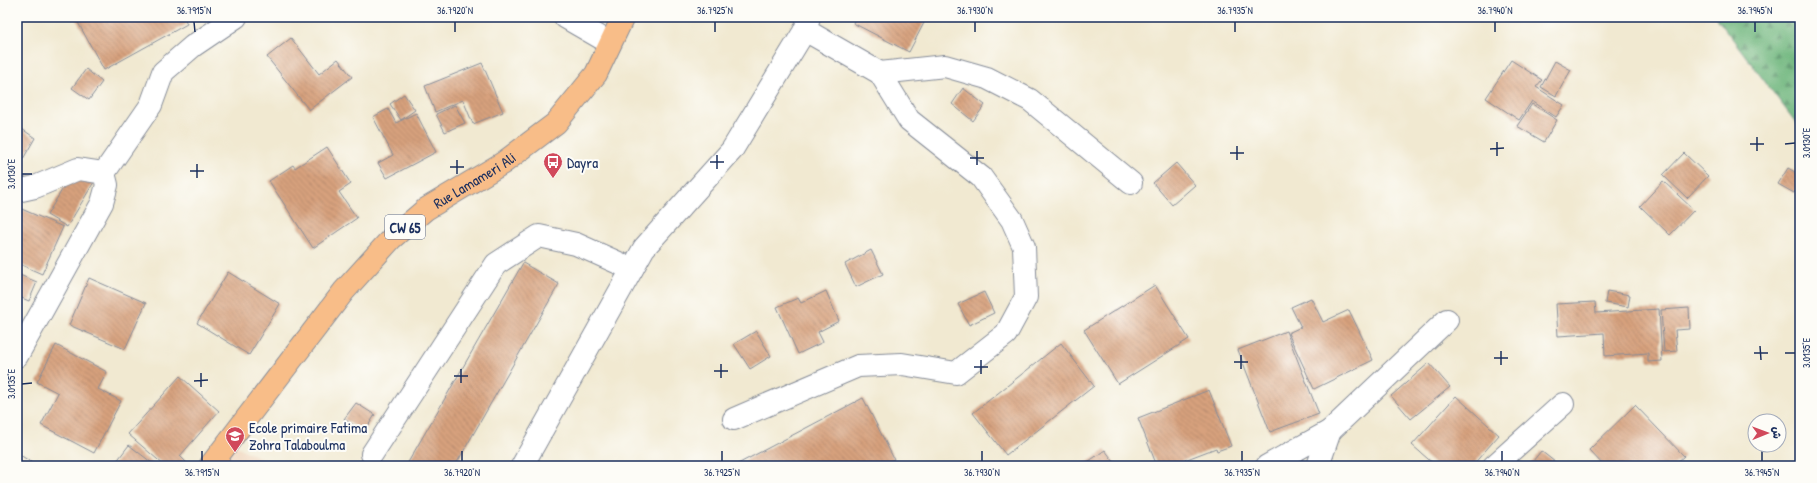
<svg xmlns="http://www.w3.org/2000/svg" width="1817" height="483" font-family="'Patrick Hand','Playpen Sans Arabic',sans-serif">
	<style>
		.built { fill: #f0d5bc }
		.forest { fill: url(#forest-firs); stroke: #44726e }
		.building { fill: url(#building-back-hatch) }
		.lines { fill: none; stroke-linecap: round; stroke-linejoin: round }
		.minor-casing { stroke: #868c98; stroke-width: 24 }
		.major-casing { stroke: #868c98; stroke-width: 24 }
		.minor { stroke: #fff; stroke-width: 22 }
		.major { stroke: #f8bd88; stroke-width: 22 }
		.ticks { fill: none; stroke: #1b2f5e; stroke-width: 1.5 }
		.labels { text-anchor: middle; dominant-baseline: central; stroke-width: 4; stroke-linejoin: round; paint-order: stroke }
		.shield { fill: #fdfcf7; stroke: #5f6c8c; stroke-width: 1 }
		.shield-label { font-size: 14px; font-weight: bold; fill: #1b2f5e }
		.poi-label { font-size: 15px; fill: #1b2f5e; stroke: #fdfcf7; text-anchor: start }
		.street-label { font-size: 15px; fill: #1b2f5e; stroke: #fdfcf7 }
		.neatline { fill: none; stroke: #1b2f5e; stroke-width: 1.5 }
		.ticks-label { font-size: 10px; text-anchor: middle; fill: #1b2f5e }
	</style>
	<defs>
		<pattern id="forest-firs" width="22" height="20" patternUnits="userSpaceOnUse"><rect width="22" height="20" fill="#6eb67d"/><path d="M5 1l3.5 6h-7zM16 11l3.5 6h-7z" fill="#5a946a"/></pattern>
		<pattern id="building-back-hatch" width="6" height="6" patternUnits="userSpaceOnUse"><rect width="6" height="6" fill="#d7a17d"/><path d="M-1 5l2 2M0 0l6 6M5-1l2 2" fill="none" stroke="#ae846a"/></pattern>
	</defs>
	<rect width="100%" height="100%" fill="#fdfcf7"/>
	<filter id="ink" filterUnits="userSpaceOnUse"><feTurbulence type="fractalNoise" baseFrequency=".025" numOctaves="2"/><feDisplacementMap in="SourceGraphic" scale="8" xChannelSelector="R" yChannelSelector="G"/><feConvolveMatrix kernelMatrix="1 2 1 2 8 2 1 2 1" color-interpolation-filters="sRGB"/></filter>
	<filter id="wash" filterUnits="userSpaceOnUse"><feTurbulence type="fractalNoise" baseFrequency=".012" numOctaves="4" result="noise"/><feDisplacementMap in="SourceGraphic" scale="16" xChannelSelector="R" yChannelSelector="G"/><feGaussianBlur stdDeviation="0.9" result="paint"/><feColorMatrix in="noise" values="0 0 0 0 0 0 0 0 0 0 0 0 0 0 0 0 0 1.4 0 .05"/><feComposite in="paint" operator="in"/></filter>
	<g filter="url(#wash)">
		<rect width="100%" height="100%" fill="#f1e9d1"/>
		<!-- built -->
		<polygon class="built" points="228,442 272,464 273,466 210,466"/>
		<!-- forest -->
		<polygon class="forest" points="1716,17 1800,17 1800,128"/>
		<g id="blocks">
			<!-- building -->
			<g class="building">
				<polygon points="75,17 184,17 187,24 104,70"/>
				<polygon points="856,17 927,17 909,52 853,23"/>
				<polygon points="291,38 319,74 338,59 352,77 309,110 267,57"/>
				<polygon points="1511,60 1542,80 1536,87 1564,105 1556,117 1532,101 1519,120 1486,98"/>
				<polygon points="1555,61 1571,70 1556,96 1541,87"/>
				<polygon points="482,63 503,112 473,124 463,100 435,112 425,86"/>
				<polygon points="86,69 102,82 89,100 72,88"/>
				<polygon points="963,88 985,105 973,121 952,104"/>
				<polygon points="404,94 415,110 401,120 390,104"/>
				<polygon points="1532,104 1557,120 1544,142 1517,126"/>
				<polygon points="455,105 465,123 445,132 436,114"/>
				<polygon points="388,109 396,123 416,113 436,152 387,178 378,163 393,155 373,117"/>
				<polygon points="22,129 35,138 23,159 17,156 17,137"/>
				<polygon points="327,147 351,184 339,192 357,218 313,248 269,181 293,165 295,168"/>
				<polygon points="1684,153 1708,176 1687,198 1663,175"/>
				<polygon points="1176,163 1195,185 1172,205 1153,183"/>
				<polygon points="77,165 97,177 67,227 47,215"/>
				<polygon points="1788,168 1800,175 1800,184 1794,193 1778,184"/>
				<polygon points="1663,181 1694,210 1670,235 1640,206"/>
				<polygon points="17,207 63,227 42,274 17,263"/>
				<polygon points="871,250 883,274 856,287 845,264"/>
				<polygon points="523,263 559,284 455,466 406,466"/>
				<polygon points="228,272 280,304 249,355 197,323"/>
				<polygon points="17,274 37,282 29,301 17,296"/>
				<polygon points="89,278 146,303 125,349 69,325"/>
				<polygon points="1155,285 1189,339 1118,384 1084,330"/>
				<polygon points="826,291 839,321 818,332 823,342 798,354 777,307 798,298 801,303"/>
				<polygon points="1607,291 1630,295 1628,307 1605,303"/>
				<polygon points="984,292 994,313 969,325 958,304"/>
				<polygon points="1311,298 1323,322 1349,310 1373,360 1314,389 1288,333 1301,327 1291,307"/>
				<polygon points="1595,302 1596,313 1659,309 1662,361 1648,362 1648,353 1605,356 1604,333 1558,336 1556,304"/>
				<polygon points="1689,308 1690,329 1675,330 1677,351 1664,352 1661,310"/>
				<polygon points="756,331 771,356 750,369 734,344"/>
				<polygon points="1286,331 1319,414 1270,432 1238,350"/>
				<polygon points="1061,343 1094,386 1006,455 973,413"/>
				<polygon points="56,345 107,372 98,389 121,401 94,453 41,425 58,393 37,382"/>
				<polygon points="1429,363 1450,387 1411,419 1391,396"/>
				<polygon points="180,376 219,411 180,456 189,465 188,466 165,466 128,434"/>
				<polygon points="1209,390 1231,446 1217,451 1216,448 1169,466 1157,466 1138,418"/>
				<polygon points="1456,396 1499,435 1472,466 1436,466 1412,445"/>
				<polygon points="863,398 894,459 881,466 734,466"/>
				<polygon points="356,403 375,415 364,432 344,419"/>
				<polygon points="1635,405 1684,456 1673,466 1604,466 1589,450"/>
				<polygon points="129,445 156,466 113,466"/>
				<polygon points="1105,450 1117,466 1082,466"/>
				<polygon points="1541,451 1560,466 1529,466"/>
				<polygon points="17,453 37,466 17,466"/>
			</g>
		</g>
	</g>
	<g filter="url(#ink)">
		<use href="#blocks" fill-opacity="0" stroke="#868c98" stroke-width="1"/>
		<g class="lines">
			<!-- minor casing -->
			<g class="minor-casing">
				<g id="minor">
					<polyline points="565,17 610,43"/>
					<polyline points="880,73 945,66 987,78 1030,100 1131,183"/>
					<polyline points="104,173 151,105 163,72 193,46 236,17"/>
					<polyline points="17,191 35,187 78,169 104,173 107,185 102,203 17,356"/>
					<polyline points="734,419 858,366 902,364 956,373 1006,334 1026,297 1024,247 1012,220 981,177 909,120 880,73 805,30"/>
					<polyline points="1330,431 1447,320"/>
					<polyline points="372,454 496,264 539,236 576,244 632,269"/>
					<polyline points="522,466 644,248 732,150 805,30 809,17"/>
					<polyline points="1267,466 1330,431 1318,466"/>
					<polyline points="1494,466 1563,404"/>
				</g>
			</g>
			<!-- major casing -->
			<g class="major-casing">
				<g id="major">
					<path id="s1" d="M210 466 344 291 391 239 426 209 503 163 556 123 596 74 623 17"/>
				</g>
			</g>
			<!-- minor -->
			<use href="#minor" class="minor"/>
			<!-- major -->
			<use href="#major" class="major"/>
		</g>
	</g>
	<!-- ticks -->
	<path class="ticks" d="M194 22 195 32M455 22V32M715 22V32M975 22V32M1235 22V32M1495 22V32M1755 22V32M1757 137V151M1497 142V156M1750 144H1764M1785 144 1795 143M1237 146V160M1490 149 1504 148M977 151V165M1230 153H1244M717 155V169M970 158H984M457 160V174M710 162H724M197 164V178M450 167H464M190 171H204M22 174H32M1760 346 1761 360M1501 351V365M1754 353H1768M1785 353H1795M1241 355V369M1494 358H1508M981 360V374M1234 362H1248M721 364V378M974 367H988M461 369V383M714 371H728M201 373V387M454 376H468M194 381 208 380M22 384 32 383M202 451V461M462 451V461M722 451V461M982 451V461M1242 451V461M1502 451V461M1762 451V461"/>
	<!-- icons -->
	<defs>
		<g id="bus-pin" transform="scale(1)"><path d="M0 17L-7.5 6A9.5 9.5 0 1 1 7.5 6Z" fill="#d1495b" stroke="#fdfcf7"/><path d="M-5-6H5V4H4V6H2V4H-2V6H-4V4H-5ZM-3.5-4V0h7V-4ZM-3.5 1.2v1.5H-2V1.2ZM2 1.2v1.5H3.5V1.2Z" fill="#fff"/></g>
		<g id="school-pin" transform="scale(1)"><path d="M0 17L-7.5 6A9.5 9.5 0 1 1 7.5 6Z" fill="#d1495b" stroke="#fdfcf7"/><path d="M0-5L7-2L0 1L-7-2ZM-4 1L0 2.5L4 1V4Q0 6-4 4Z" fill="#fff"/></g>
	</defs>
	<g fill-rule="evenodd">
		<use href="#bus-pin" x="553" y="162"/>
		<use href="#school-pin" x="235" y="436"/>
	</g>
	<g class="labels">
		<!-- shield labels -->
		<rect class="shield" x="385" y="215" width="40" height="24" rx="3"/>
		<g class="shield-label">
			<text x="405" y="227">CW 65</text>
		</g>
		<!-- poi labels -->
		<g class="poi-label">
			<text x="567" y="162">Dayra</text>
			<text x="249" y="427">Ecole primaire Fatima<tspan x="249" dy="17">Zohra Talaboulma</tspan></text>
		</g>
		<!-- street labels -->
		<g class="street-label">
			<text stroke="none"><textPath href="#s1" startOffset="393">Rue Lamameri Ali</textPath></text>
		</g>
	</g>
	<!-- margin -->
	<rect width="1817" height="483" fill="none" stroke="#fdfcf7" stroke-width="44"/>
	<!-- north arrow -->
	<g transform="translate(1767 433) rotate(89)"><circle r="19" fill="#fdfcf7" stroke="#a3aaba"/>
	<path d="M0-3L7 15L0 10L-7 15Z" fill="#d1495b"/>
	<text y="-6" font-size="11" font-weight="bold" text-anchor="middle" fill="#1b2f5e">ش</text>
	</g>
	<rect x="22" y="22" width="1773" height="439" class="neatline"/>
	<g class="ticks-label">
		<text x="194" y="14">36.7915°N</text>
		<text x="455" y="14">36.7920°N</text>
		<text x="715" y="14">36.7925°N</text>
		<text x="975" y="14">36.7930°N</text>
		<text x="1235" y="14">36.7935°N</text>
		<text x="1495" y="14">36.7940°N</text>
		<text x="1755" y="14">36.7945°N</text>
		<text transform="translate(1806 143) rotate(-90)" y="4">3.0130°E</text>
		<text transform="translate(11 174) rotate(-90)" y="4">3.0130°E</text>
		<text transform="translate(1806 353) rotate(-90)" y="4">3.0135°E</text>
		<text transform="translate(11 384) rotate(-90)" y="4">3.0135°E</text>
		<text x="202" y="476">36.7915°N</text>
		<text x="462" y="476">36.7920°N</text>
		<text x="722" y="476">36.7925°N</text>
		<text x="982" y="476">36.7930°N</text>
		<text x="1242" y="476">36.7935°N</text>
		<text x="1502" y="476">36.7940°N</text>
		<text x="1762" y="476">36.7945°N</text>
	</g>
</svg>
